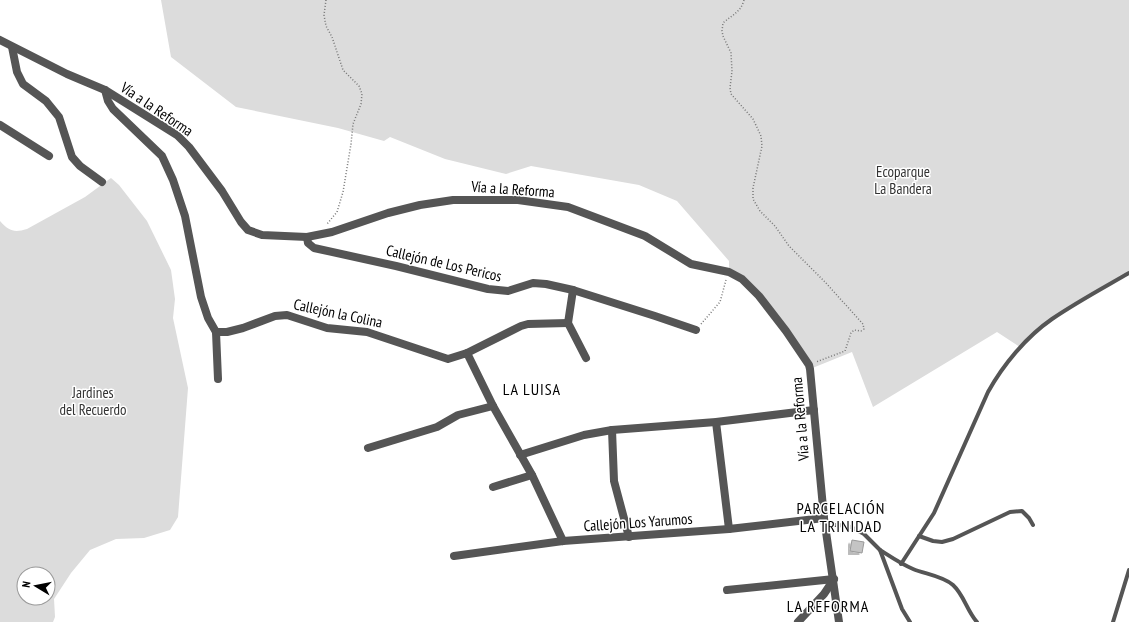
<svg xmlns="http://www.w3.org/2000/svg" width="1129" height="622" font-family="'PT Sans Narrow',sans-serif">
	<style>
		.green { fill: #dcdcdc; fill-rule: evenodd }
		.building { fill: #c4c4c4; stroke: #999; filter: url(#shadow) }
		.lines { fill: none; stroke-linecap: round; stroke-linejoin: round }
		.path { stroke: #777; stroke-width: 1.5; stroke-dasharray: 1 2; stroke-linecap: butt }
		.service { stroke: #555; stroke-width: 4 }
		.minor { stroke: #555; stroke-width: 8 }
		.tertiary { stroke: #555; stroke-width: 8 }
		.labels { text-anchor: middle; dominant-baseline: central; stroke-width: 3; stroke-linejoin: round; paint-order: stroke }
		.street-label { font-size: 15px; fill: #000; stroke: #fff }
		.park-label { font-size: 15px; fill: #333; stroke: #fff }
		.neighbourhood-label { font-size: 16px; letter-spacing: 1px; fill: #000; stroke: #fff }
	</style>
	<defs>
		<filter id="shadow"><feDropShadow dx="-3.5" dy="3.5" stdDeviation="0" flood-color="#0004"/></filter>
	</defs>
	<rect width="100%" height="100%" fill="#fff"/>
	<!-- green -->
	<g class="green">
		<polygon points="161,0 1129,0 1129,273 1052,319 1020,347 997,332 873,407 852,352 810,369 759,296 729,272 729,261 677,201 639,185 531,166 506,174 445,159 390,137 384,141 338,128 236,107 171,57"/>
		<path d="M111 178 119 185 147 221 171 270 175 299 173 318 188 388 178 517 170 530 144 538 116 539 90 550 71 573 54 599 55 617 53 622H0V221C9 231 14 233 27 229L85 197ZM24 574H48V598H24Z"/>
	</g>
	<!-- building -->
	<polygon class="building" points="852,540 864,542 862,553 850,551"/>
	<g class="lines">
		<!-- path -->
		<g class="path">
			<polyline points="326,0 324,15 326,26 332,37 343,70 359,86 362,94 361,104 353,124 351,144 343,192 337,212 327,224"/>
			<path d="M744 0C741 12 732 15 723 23L722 31 723 36 731 53 732 71 730 88 731 94 753 119 761 136 762 146 753 188V199L760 211 775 226 789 246 825 282 863 324 864 329 861 331 854 330 851 333 845 351 816 362"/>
			<polyline points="701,324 720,302 726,280"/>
		</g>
		<!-- service -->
		<g class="service">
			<polyline points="825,525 839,525 851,527 864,534 880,550 902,609 910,622"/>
			<polyline points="919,536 933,541 942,542 953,539 1010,512 1022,511 1029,518 1033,525"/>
			<path d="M880 550C891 557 901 564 913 569 925 574 943 576 953 585 964 595 967 611 977 622"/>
			<path d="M901 564 934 513 988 392C1003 365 1026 337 1052 319 1077 302 1103 288 1129 273"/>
			<polyline points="1113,622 1129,570"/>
		</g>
		<!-- minor -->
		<g class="minor">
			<polyline points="12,47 17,72 23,84 46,101 59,117 72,157 80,166 102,182"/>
			<polyline points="105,90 108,101 113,109 162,156 173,180 185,216 201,297 208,318 216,332 218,379"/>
			<polyline points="0,125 49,156"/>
			<polyline points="307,237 308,243 314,248 396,266 488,289 508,291 533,283 546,284 573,290 655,316 696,330"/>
			<polyline points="573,290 568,323 586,358"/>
			<polyline points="216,332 227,332 243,328 275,316 287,315 327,328 367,332 448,359 467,353 493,406 532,475 563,541"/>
			<polyline points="467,353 521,326 528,324 568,323"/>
			<polyline points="716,422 729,529"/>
			<polyline points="612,430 614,481 629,537"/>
			<polyline points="368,448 437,427 458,415 493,406"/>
			<polyline points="520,455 584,435 612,430 716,422 814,410"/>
			<polyline points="493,487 532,475"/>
			<polyline points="454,556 563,541 729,529 824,518"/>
			<polyline points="727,590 834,579"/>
			<polyline points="798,622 824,594 834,579"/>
		</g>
		<!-- tertiary -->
		<polyline class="tertiary" points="0,40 67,74 105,90 177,135 189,147 222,191 241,222 248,230 262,235 307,237 332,232 388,213 420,205 453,200 518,200 568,207 645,236 691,264 729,272 742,279 759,296 786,331 809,365 810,369 824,518 839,622"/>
	</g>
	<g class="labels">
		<!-- street labels -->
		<g class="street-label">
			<text transform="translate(157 109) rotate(34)">Vía a la Reforma</text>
			<text transform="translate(513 189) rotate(4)">Vía a la Reforma</text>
			<text transform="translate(444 263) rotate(13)">Callejón de Los Pericos</text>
			<text transform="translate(338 313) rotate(12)">Callejón la Colina</text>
			<text transform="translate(800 419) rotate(-95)">Vía a la Reforma</text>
			<text transform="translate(638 522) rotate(-4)">Callejón Los Yarumos</text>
		</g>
		<!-- park labels -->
		<g class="park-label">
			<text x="903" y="171">Ecoparque<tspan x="903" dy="17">La Bandera</tspan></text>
			<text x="93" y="392">Jardines<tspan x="93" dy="17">del Recuerdo</tspan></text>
		</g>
		<!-- neighbourhood labels -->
		<g class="neighbourhood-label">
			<text x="532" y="389">LA LUISA</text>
			<text x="841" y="508">PARCELACIÓN<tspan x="841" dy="18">LA TRINIDAD</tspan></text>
			<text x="828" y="606">LA REFORMA</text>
		</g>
	</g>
	<!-- north arrow -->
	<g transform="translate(36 586) rotate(280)"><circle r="19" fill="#ffffff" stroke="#999999"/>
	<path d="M0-3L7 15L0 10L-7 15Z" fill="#000000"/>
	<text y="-6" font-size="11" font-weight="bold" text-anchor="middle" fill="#000000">N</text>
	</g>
</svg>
